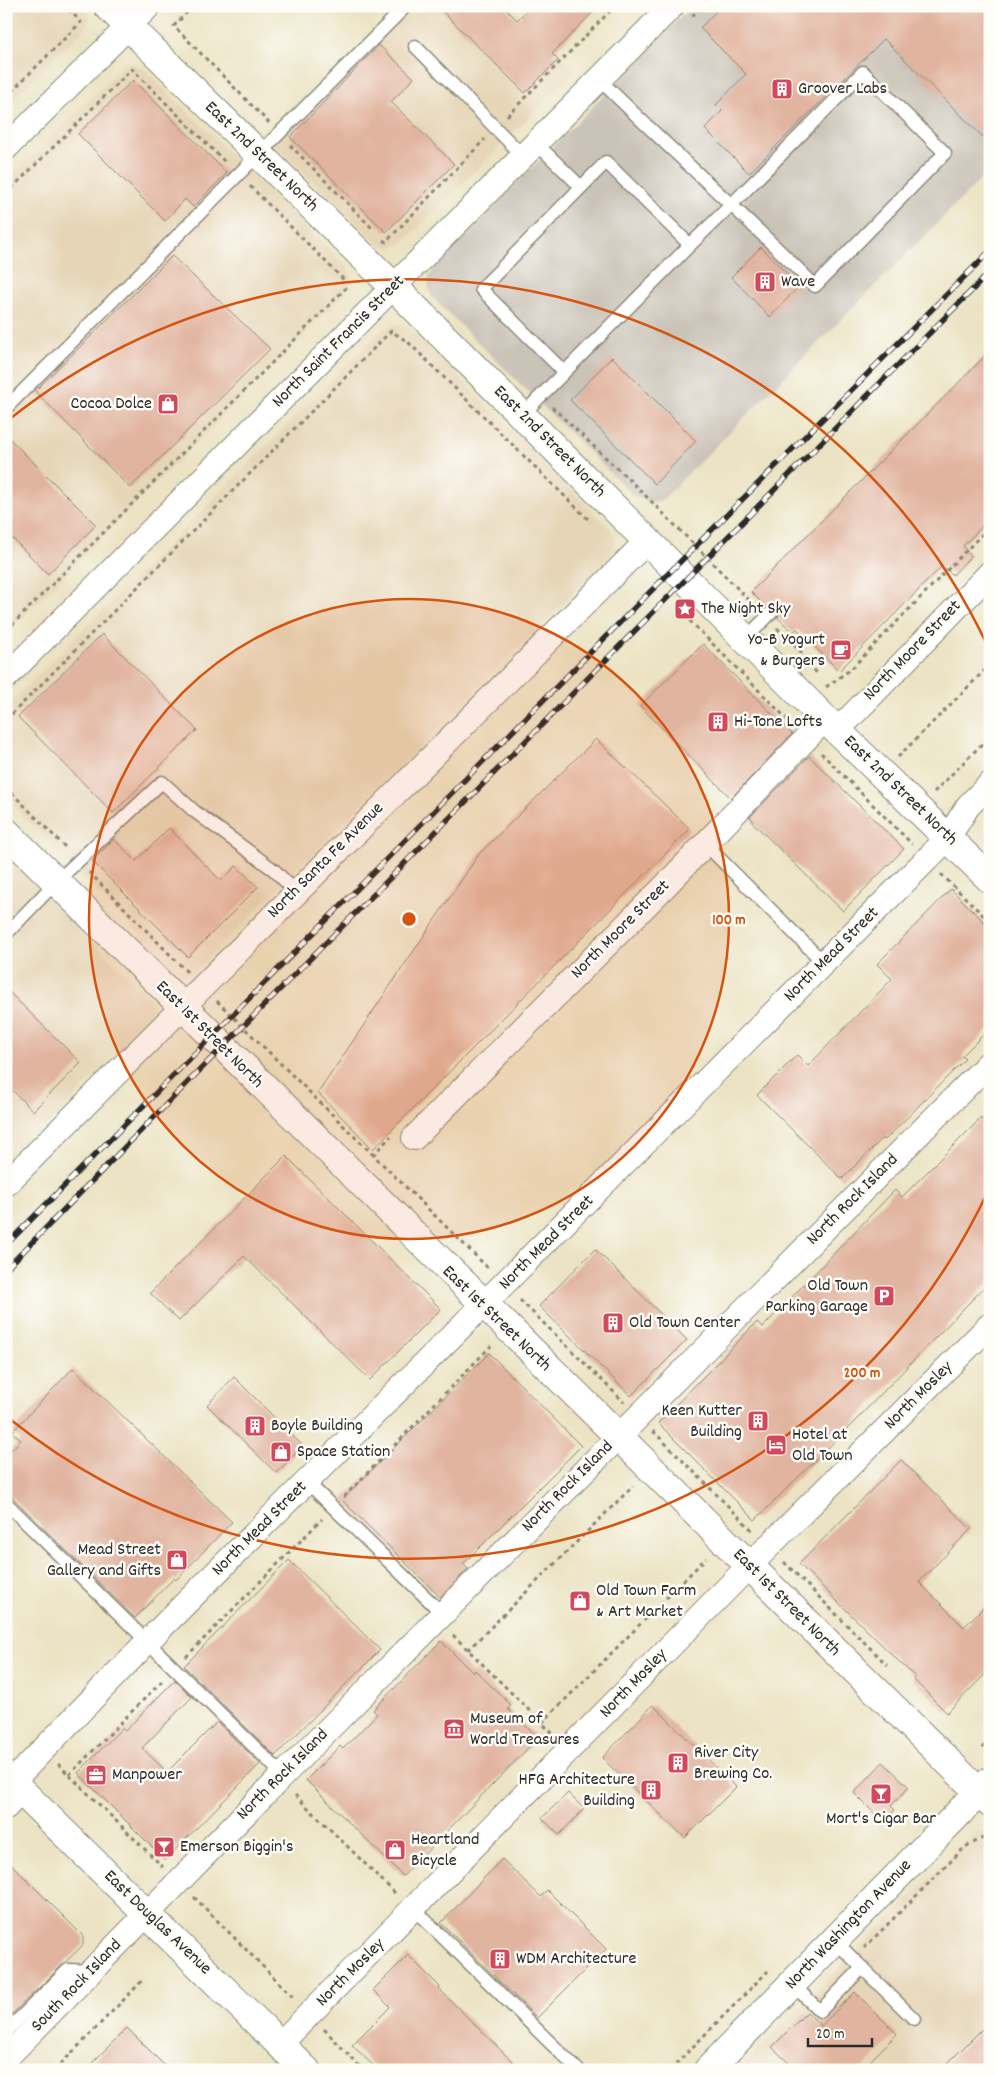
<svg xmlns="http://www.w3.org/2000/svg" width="996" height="2076" font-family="Dekko,sans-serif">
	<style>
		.built { fill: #e6d6b7 }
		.industrial { fill: #cac3b8 }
		.building { fill: #e1b49f }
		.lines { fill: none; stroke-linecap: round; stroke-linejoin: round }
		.lane-casing { stroke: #8b8777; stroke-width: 15 }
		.street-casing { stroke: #8b8777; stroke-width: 26 }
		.secondary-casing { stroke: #8b8777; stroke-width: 30 }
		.path { stroke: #8b8777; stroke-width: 3; stroke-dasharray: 4 4; stroke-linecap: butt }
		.lane { stroke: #fff; stroke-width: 12 }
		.street { stroke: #fff; stroke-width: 24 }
		.secondary { stroke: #fff; stroke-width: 28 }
		.rail-casing { stroke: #2b2b2b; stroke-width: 5.5 }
		.rail { stroke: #fdfcf7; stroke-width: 4; stroke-dasharray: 11; stroke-linecap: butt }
		.ring { fill: none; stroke: #d5540f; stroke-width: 2.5 }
		.labels { text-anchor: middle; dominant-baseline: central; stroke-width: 5; stroke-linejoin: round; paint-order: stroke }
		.poi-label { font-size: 18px; fill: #2b2b2b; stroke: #fdfcf7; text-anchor: start }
		.street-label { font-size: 18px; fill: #2b2b2b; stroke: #fdfcf7 }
		.centre { fill: #d5540f; stroke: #fdfcf7; stroke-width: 2.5 }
		.ring-label { font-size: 15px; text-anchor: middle; font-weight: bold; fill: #d5540f; stroke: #fdfcf7; stroke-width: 5; stroke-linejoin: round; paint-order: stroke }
	</style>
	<rect width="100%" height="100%" fill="#fdfcf7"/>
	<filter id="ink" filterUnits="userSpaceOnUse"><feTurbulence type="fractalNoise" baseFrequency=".02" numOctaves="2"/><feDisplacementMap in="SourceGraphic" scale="10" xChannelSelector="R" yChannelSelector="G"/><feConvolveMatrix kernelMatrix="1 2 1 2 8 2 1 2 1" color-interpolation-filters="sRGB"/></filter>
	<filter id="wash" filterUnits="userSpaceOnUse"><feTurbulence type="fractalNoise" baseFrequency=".0096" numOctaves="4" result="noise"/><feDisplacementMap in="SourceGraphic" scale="20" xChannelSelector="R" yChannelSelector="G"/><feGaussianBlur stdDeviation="1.12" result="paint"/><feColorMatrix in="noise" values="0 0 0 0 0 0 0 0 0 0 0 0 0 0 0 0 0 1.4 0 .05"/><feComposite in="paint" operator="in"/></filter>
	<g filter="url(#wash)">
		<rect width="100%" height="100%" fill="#ebe3c3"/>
		<!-- built -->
		<g class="built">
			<polygon points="6,6 82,6 90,17 87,26 6,106"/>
			<polygon points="400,6 509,6 575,71 403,243 390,248 378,244 268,138"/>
			<polygon points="130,62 143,68 347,267 351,274 350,282 343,295 6,634 6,183 123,66"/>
			<polygon points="397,324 410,329 610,529 615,537 614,549 610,556 196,970 191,973 181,974 174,970 6,799 6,707 383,329"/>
			<polygon points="6,855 149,998 153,1005 154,1012 145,1026 6,1166"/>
			<polygon points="979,1831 990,1832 990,2070 739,2070 968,1839"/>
		</g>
		<!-- industrial -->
		<polygon class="industrial" points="692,6 990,6 990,170 663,499 654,503 635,497 432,297 428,285 429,277 435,266"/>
		<g id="blocks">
			<!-- building -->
			<g class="building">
				<polygon points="437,6 503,6 517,20 531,6 599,6 552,54 558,60 525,93"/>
				<polygon points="721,6 990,6 990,144 884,39 749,173 705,129 722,111 716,105 746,74 700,28"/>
				<polygon points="379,45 414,78 391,102 454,164 386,232 290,137"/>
				<polygon points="133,80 227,173 193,207 185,199 165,221 78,134"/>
				<polygon points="761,247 799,286 770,317 731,277"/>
				<polygon points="172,256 270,349 130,488 35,391"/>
				<polygon points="990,351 990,518 963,546 971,556 953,575 942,566 839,671 797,629 793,632 778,618 780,610 777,606 770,604 766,607 751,592"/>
				<polygon points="612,357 696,441 655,484 570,400"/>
				<polygon points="6,435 96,525 48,574 6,532"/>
				<polygon points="102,634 197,730 113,813 18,717"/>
				<polygon points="703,644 792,734 731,798 640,706"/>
				<polygon points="596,739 690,829 373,1149 318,1093 479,854"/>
				<polygon points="809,756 904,849 843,911 752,822 753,820 750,817"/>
				<polygon points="169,828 221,881 236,866 258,887 188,957 92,861 114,839 136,861"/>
				<polygon points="951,889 990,928 990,1028 962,1056 965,1059 885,1140 883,1138 842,1179 757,1095 797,1055 808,1066 892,979 877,964"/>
				<polygon points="6,989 81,1063 33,1111 6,1084"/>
				<polygon points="981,1118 990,1127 990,1281 857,1419 755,1520 658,1423 757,1322 763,1327 895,1190 902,1197"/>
				<polygon points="286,1156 441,1309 370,1380 244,1256 179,1321 150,1293"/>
				<polygon points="595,1249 687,1340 631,1396 539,1306"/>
				<polygon points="489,1353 581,1446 463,1564 468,1569 440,1597 342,1500"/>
				<polygon points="73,1368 232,1522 176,1580 174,1578 135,1618 12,1497 6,1495 6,1455 21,1440 12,1432"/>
				<polygon points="234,1377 303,1446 276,1473 207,1405"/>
				<polygon points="901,1460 971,1529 919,1582 964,1627 990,1601 990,1669 947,1713 913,1679 915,1677 799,1564"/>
				<polygon points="289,1560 380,1650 275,1756 184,1666"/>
				<polygon points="441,1641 473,1673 475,1670 511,1705 508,1709 538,1738 403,1876 306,1780 340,1746 343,1749 377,1714 373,1710"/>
				<polygon points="175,1680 192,1697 142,1748 167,1772 217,1722 260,1764 165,1860 78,1773 122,1728 125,1731"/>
				<polygon points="653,1705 736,1787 685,1838 602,1758"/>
				<polygon points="883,1762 909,1787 891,1806 895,1810 883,1822 854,1793"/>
				<polygon points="568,1793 584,1809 559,1835 542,1818"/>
				<polygon points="6,1859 83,1936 83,1945 6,2020"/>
				<polygon points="502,1859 541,1897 547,1890 606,1949 537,2018 441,1923"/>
				<polygon points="408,1955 440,1987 439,1989 521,2070 378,2070 352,2045 390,2007 373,1990"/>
				<polygon points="855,1992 897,2034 861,2070 796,2070 772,2047 807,2012 821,2026"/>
				<polygon points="990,2021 990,2070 941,2070"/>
				<polygon points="127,2028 169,2070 85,2070"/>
			</g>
		</g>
	</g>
	<g filter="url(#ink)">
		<use href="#blocks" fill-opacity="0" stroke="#8b8777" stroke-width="1"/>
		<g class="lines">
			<!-- lane casing -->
			<g class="lane-casing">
				<g id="lane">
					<polyline points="415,46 523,156"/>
					<polyline points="536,143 581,187"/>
					<polyline points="564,372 481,289 606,162 690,245"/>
					<polyline points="6,408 406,6"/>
					<path d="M522 415 690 245 731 205 863 72 945 153 815 286C745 215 670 150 599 79"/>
					<polyline points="746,638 772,612"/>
					<polyline points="705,844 824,963"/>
					<polyline points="6,934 56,882 162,782 194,811 274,870 296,892"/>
					<polyline points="307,1482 443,1614"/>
					<polyline points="6,1503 283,1775"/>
					<polyline points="414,1909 578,2070"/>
					<polyline points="834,1940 914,2019"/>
					<polyline points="792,1984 820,2011 862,1968"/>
					<polyline points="6,2032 68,1970 92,1971"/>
				</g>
			</g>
			<!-- street casing -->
			<g class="street-casing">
				<g id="street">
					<polyline points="6,148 149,6"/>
					<polyline points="6,677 672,6"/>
					<polyline points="837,731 990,573"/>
					<polyline points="414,1138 665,886 825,719"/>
					<polyline points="6,1184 648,540"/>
					<polyline points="12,1782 147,1642 948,838 968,806 990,784"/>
					<polyline points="6,1807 21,1791"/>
					<polyline points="280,2044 749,1566 990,1325"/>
					<polyline points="6,2058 283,1775 990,1062"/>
				</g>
			</g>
			<!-- secondary casing -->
			<g class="secondary-casing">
				<g id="secondary">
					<polyline points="108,6 394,287 825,719 990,879"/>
					<path d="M6 832C332 1158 661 1481 990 1803"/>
					<polyline points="6,1776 306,2070"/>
					<polyline points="708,2070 990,1781"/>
				</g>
			</g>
			<!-- path -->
			<g class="path">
				<polyline points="193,6 174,26 269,123"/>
				<polyline points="692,16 703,6"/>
				<polyline points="6,97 81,22 65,6"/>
				<polyline points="507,116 615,6"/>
				<polyline points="290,145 374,230"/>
				<polyline points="250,186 345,281"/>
				<polyline points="6,194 132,69 226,163"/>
				<polyline points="383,240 386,242 485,139"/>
				<polyline points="552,407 641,491 755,606"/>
				<polyline points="684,615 790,722"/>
				<polyline points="777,628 807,658 817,674"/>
				<polyline points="6,631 349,285"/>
				<polyline points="826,687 851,669 990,526"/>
				<polyline points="6,720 391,331 408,342 591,522"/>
				<polyline points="821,753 912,844"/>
				<polyline points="898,757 990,665"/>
				<polyline points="6,787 67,849"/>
				<polyline points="934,792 990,736"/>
				<polyline points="985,842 990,833"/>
				<polyline points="89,872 187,972"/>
				<polyline points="941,874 990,922"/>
				<polyline points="217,1001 489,1269"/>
				<polyline points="373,1155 391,1136"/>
				<polyline points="520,1300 624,1402"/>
				<polyline points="653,1431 753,1531"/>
				<polyline points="344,1497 491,1346"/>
				<polyline points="784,1562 887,1665"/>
				<polyline points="453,1635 553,1734"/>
				<polyline points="468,1650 633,1486"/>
				<polyline points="186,1657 322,1519"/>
				<polyline points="542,1723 706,1558"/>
				<polyline points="982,1748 990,1740"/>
				<polyline points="58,1764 163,1867"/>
				<polyline points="69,1775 164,1679"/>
				<polyline points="295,1795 396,1894"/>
				<polyline points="194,1897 295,1999"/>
				<polyline points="864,1948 965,1847 985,1837 990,1842"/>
				<polyline points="324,2029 363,2070"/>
				<polyline points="55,2070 142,1981"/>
				<polyline points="670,2070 768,1971"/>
			</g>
			<!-- lane -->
			<use href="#lane" class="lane"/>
			<!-- street -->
			<use href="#street" class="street"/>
			<!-- secondary -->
			<use href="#secondary" class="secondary"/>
			<!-- rail casing -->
			<g class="rail-casing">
				<g id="rail">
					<polyline points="6,1245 644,598 990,251"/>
					<polyline points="6,1269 196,1074 990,272"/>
				</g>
			</g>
			<!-- rail -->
			<use href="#rail" class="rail"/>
		</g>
	</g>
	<!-- distance rings -->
	<circle cx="409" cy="919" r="320" fill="#d5540f" fill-opacity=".12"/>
	<g class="ring">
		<circle cx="409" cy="919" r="320"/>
		<path d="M989 1189A640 640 0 0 1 11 1420M11 418A640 640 0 0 1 989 649"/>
	</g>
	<!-- icons -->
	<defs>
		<g id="building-square" transform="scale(1.125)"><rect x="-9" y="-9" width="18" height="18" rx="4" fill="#d1495b" stroke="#fdfcf7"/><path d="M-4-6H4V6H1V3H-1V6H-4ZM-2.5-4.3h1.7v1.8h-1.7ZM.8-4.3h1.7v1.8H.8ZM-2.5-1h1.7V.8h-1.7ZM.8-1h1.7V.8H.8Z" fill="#fff"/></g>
		<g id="shop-square" transform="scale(1.125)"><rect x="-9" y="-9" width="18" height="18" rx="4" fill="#d1495b" stroke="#fdfcf7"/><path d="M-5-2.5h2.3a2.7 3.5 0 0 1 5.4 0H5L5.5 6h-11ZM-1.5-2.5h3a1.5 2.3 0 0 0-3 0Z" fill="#fff"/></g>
		<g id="sight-square" transform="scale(1.125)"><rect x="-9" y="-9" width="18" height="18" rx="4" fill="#d1495b" stroke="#fdfcf7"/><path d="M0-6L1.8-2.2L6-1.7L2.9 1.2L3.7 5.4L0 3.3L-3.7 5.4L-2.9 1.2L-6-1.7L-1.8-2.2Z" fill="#fff"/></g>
		<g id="cafe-square" transform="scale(1.125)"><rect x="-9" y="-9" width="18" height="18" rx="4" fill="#d1495b" stroke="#fdfcf7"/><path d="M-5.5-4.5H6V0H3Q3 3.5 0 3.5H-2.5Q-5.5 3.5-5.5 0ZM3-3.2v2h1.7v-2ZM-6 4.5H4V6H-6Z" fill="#fff"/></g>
		<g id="parking-square" transform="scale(1.125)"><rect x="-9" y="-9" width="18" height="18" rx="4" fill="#d1495b" stroke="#fdfcf7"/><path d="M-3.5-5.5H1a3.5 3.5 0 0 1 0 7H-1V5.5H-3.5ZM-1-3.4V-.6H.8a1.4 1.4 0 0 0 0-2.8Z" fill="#fff"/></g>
		<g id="hotel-square" transform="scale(1.125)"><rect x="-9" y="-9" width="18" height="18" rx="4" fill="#d1495b" stroke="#fdfcf7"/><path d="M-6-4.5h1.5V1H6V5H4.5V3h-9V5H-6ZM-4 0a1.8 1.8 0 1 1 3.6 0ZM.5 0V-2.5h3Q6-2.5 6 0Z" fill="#fff"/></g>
		<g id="museum-square" transform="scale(1.125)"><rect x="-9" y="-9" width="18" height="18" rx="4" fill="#d1495b" stroke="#fdfcf7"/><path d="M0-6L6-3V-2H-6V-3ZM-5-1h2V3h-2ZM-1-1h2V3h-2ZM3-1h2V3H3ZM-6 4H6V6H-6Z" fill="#fff"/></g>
		<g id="office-square" transform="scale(1.125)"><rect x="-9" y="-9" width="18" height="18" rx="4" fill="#d1495b" stroke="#fdfcf7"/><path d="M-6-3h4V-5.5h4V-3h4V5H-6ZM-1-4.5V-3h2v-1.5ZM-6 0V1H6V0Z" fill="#fff"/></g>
		<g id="bar-square" transform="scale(1.125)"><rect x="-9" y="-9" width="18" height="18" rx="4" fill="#d1495b" stroke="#fdfcf7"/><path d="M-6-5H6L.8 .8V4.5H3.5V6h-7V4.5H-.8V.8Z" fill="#fff"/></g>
	</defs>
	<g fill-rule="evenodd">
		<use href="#building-square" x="782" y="89"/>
		<use href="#building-square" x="765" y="282"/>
		<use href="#shop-square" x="168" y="404"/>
		<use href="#sight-square" x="685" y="609"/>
		<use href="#cafe-square" x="841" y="650"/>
		<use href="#building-square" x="718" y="722"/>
		<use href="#parking-square" x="884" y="1296"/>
		<use href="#building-square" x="613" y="1323"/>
		<use href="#building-square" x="758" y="1421"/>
		<use href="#building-square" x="255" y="1426"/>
		<use href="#hotel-square" x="776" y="1445"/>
		<use href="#shop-square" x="281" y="1452"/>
		<use href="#shop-square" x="177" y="1560"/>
		<use href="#shop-square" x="580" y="1601"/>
		<use href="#museum-square" x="454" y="1729"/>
		<use href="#building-square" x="678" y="1763"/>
		<use href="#office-square" x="96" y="1775"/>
		<use href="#building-square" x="651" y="1790"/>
		<use href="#bar-square" x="881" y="1794"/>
		<use href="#bar-square" x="164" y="1847"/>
		<use href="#shop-square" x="395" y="1850"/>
		<use href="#building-square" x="500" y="1959"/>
	</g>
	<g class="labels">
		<!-- poi labels -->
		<g class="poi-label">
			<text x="798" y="89">Groover Labs</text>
			<text x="781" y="282">Wave</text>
			<text x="152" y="404" text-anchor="end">Cocoa Dolce</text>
			<text x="701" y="609">The Night Sky</text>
			<text x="825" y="640" text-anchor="end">Yo-B Yogurt<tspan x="825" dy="21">&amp; Burgers</tspan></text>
			<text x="734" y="722">Hi-Tone Lofts</text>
			<text x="868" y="1286" text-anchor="end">Old Town<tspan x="868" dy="21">Parking Garage</tspan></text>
			<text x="629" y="1323">Old Town Center</text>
			<text x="742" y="1411" text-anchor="end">Keen Kutter<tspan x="742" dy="21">Building</tspan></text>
			<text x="271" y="1426">Boyle Building</text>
			<text x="792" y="1435">Hotel at<tspan x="792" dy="21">Old Town</tspan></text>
			<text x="297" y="1452">Space Station</text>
			<text x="161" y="1550" text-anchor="end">Mead Street<tspan x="161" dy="21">Gallery and Gifts</tspan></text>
			<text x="596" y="1591">Old Town Farm<tspan x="596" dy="21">&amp; Art Market</tspan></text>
			<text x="470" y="1719">Museum of<tspan x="470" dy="21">World Treasures</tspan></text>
			<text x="694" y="1753">River City<tspan x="694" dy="21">Brewing Co.</tspan></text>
			<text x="112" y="1775">Manpower</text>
			<text x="635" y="1780" text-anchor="end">HFG Architecture<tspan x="635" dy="21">Building</tspan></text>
			<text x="881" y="1819" text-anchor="middle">Mort's Cigar Bar</text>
			<text x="411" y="1840">Heartland<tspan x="411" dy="21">Bicycle</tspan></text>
			<text x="180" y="1847">Emerson Biggin's</text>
			<text x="516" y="1959">WDM Architecture</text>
		</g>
		<!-- street labels -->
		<g class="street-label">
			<text transform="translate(261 157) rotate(44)">East 2nd Street North</text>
			<text transform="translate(339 342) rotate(-45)">North Saint Francis Street</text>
			<text transform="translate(549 442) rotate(45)">East 2nd Street North</text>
			<text transform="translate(913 651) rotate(-46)">North Moore Street</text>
			<text transform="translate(900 791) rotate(44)">East 2nd Street North</text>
			<text transform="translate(326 861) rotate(-45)">North Santa Fe Avenue</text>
			<text transform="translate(621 930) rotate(-45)">North Moore Street</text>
			<text transform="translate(832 955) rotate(-45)">North Mead Street</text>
			<text transform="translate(209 1035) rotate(45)">East 1st Street North</text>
			<text transform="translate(853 1200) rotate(-45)">North Rock Island</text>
			<text transform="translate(547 1243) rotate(-45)">North Mead Street</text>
			<text transform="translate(496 1319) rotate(44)">East 1st Street North</text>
			<text transform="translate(919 1396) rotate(-45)">North Mosley</text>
			<text transform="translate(568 1487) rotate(-45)">North Rock Island</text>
			<text transform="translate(260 1529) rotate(-45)">North Mead Street</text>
			<text transform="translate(786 1603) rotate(45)">East 1st Street North</text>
			<text transform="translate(634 1684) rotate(-46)">North Mosley</text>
			<text transform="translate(283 1775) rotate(-45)">North Rock Island</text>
			<text transform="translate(157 1923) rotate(44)">East Douglas Avenue</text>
			<text transform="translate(849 1925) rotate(-46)">North Washington Avenue</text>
			<text transform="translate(351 1973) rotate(-45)">North Mosley</text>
			<text transform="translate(77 1986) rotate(-46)">South Rock Island</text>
		</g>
	</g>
	<circle cx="409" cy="919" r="8" class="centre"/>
	<g class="ring-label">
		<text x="729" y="924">100 m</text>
		<text x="862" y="1377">200 m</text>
	</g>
	<!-- margin -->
	<rect width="996" height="2076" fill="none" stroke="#fdfcf7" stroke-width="25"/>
	<!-- scale -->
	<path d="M808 2038v8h64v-8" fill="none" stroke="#2b2b2b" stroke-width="2.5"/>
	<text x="816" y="2038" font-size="15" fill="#2b2b2b" stroke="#fdfcf7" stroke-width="4" paint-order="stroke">20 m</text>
</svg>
